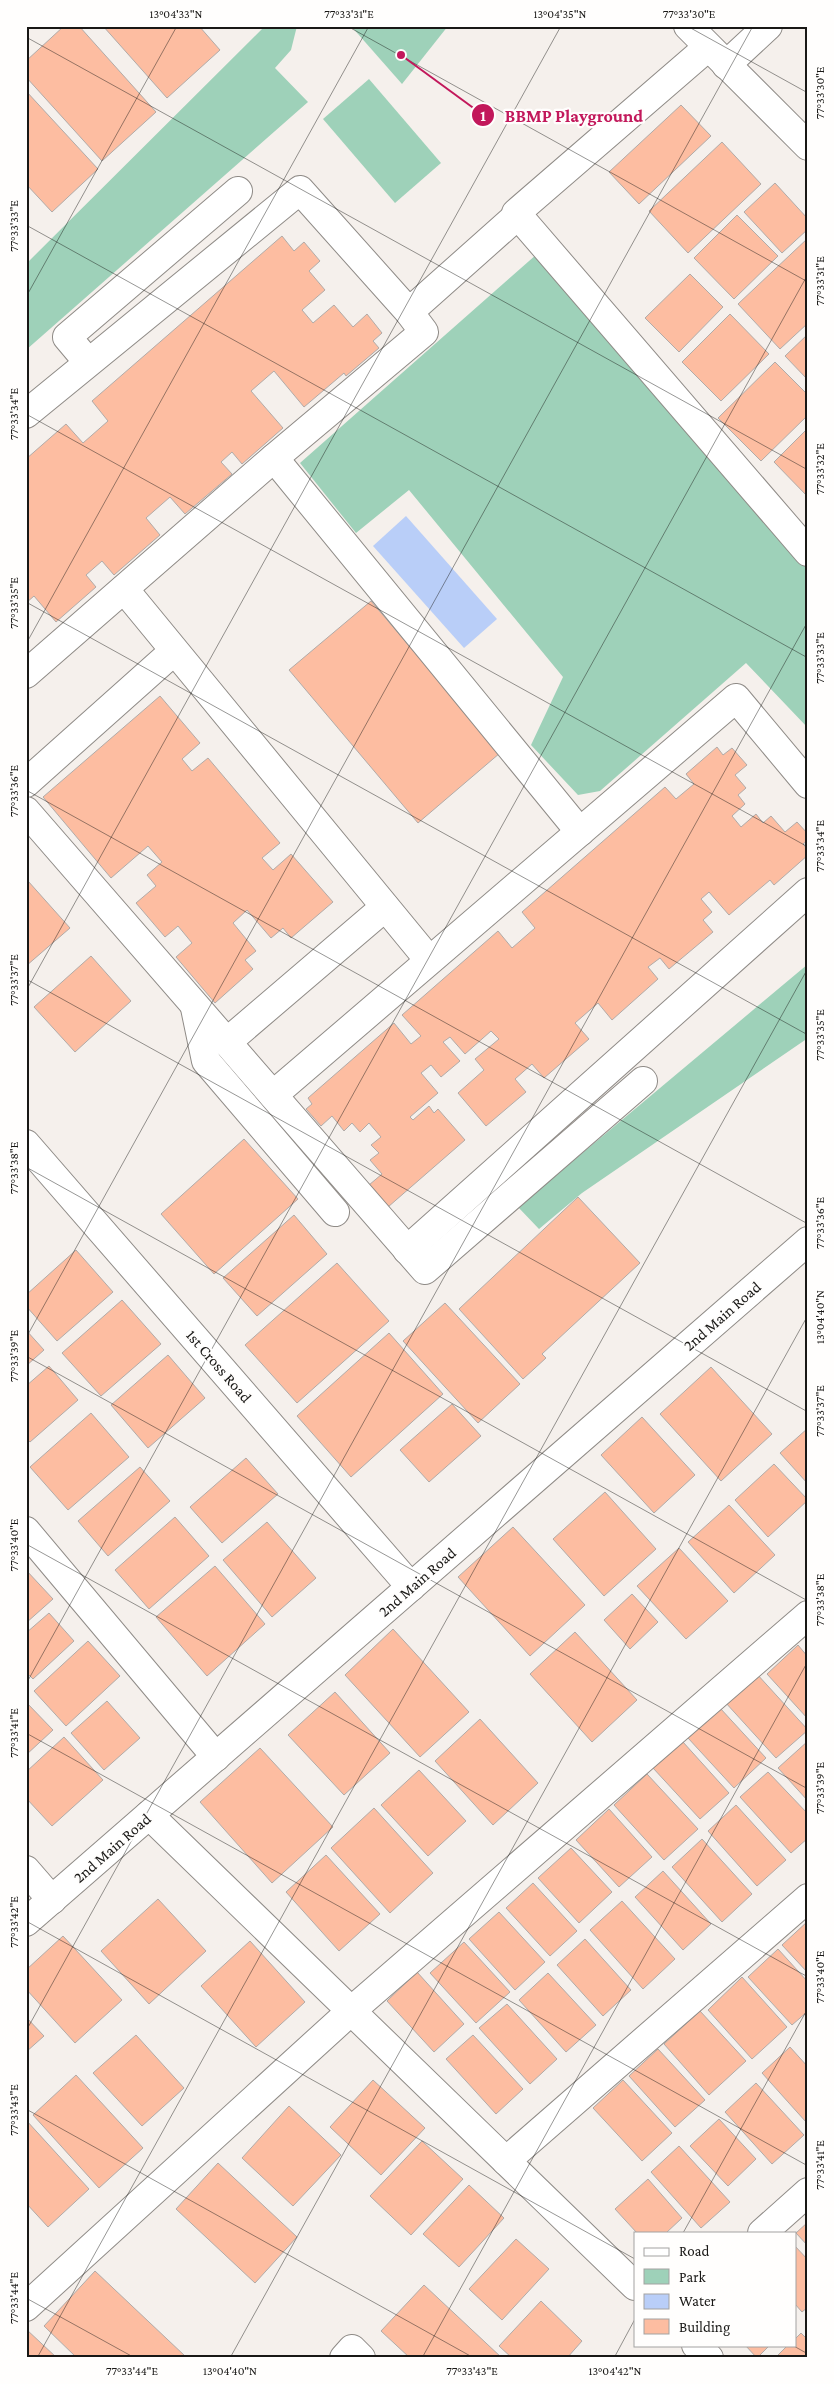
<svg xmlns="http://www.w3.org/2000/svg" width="834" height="2384" font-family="'Crimson Pro',serif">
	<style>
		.green { fill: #9ed1b9 }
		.water { fill: #b9cef8 }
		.building { fill: #fdbda1; stroke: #b1aba8 }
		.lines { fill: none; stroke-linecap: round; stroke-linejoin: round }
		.minor-casing { stroke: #8f8b87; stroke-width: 30 }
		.major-casing { stroke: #8f8b87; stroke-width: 30 }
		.minor { stroke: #fff; stroke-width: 28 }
		.major { stroke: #fff; stroke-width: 28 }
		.ticks { fill: none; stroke: #191816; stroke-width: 1; stroke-opacity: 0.45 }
		.labels { text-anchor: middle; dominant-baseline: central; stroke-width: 4.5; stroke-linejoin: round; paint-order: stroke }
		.street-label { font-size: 16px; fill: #191816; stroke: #fffefd }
		.leader { fill: none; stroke: #c2185b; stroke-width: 2 }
		.callout-dot { fill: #c2185b; stroke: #fffefd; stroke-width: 2 }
		.mark-label { font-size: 15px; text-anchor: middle; font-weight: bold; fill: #fff }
		.callout-label { font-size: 18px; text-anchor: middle; font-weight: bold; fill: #c2185b; stroke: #fffefd; stroke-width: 4.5; stroke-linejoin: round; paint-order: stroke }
		.neatline { fill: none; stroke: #191816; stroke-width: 2 }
		.ticks-label { font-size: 12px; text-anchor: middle; fill: #191816 }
	</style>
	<rect width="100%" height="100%" fill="#f5f0ec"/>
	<!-- green -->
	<g class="green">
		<polygon points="265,26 297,26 291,50 275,68 308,102 26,350 26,264"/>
		<polygon points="351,26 448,26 402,84"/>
		<polygon points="369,79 441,163 395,203 323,119"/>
		<polygon points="537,254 808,570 808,728 746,663 600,791 578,795 531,745 563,677 409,490 356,533 300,463"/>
		<polygon points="808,964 808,1038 582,1193 539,1229 518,1207"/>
	</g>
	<!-- water -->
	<polygon class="water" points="406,516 497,619 464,648 373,546"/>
	<!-- building -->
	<g class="building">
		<polygon points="64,26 79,26 156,112 102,161 26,77 26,61"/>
		<polygon points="103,26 199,26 220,50 167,98"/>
		<polygon points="26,91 98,169 52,212 26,184"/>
		<polygon points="681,105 711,136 639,204 609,172"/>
		<polygon points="722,142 761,184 688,253 649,211"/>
		<polygon points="775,183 808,219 808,229 782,253 744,212"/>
		<polygon points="737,215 778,256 734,299 694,258"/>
		<polygon points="282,236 294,251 304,242 320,261 309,271 325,290 302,310 313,323 334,305 353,327 367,314 382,333 373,341 379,348 346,376 344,373 304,407 274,371 251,391 283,428 242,464 232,452 221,462 232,474 185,514 170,497 146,518 160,535 114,575 102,561 86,575 96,587 56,622 34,596 26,603 26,459 66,424 83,443 108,421 92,401"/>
		<polygon points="808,238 808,323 780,349 738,304"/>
		<polygon points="690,274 723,307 679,352 645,318"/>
		<polygon points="730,314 769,354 721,401 682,362"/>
		<polygon points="808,334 808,380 785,356"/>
		<polygon points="775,362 808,395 808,415 761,461 718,418"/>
		<polygon points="808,428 808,497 774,462"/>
		<polygon points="371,601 500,753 418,823 289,670"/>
		<polygon points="160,696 200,743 182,759 192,771 208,758 280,843 262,858 273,870 291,854 333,902 291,938 283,928 271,938 247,910 233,923 256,951 245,960 253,969 215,1003 176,957 192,943 178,926 165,937 136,903 156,886 147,875 162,862 148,846 111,878 43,797"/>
		<polygon points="717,747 723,755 732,748 747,765 735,775 746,788 738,795 745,804 732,816 741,827 756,814 763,823 771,816 785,832 797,822 808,834 808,840 803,844 808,850 808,855 774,885 770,880 729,915 709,892 701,899 712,912 703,920 713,932 669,969 660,958 648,967 658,979 612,1020 598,1003 575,1023 589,1039 544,1078 532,1064 515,1079 526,1092 486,1126 458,1093 484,1070 475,1059 499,1039 491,1031 465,1054 450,1037 443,1042 460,1061 441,1077 431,1065 421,1073 438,1093 410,1117 413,1120 429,1106 434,1113 438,1109 465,1140 388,1207 369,1185 382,1174 370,1160 379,1153 371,1145 381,1137 369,1123 360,1132 352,1123 344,1131 332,1116 321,1126 306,1109 312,1104 308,1098 394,1023 411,1044 421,1036 402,1015 498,931 512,948 535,928 522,912 665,787 676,799 694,784 686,774"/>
		<polygon points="28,881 70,928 26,966 26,883"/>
		<polygon points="91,956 131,1001 75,1052 34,1007"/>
		<polygon points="244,1139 298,1199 214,1274 161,1214"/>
		<polygon points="578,1197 640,1263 542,1354 546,1358 523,1379 459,1309"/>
		<polygon points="294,1215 327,1254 257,1316 223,1278"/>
		<polygon points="76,1250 113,1292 57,1341 26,1306 26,1295"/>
		<polygon points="337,1263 389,1321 297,1403 245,1345"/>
		<polygon points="122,1300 161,1344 101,1396 62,1353"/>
		<polygon points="445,1303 520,1384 478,1423 403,1341"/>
		<polygon points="26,1330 44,1350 26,1366"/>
		<polygon points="389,1333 443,1394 351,1477 297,1416"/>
		<polygon points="168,1355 205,1398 148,1448 111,1405"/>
		<polygon points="49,1366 78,1400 30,1442 26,1438 26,1386"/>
		<polygon points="711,1367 772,1434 721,1481 660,1414"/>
		<polygon points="452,1404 481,1436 429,1482 400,1450"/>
		<polygon points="91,1413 129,1457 68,1510 30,1467"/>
		<polygon points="642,1417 695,1475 654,1513 601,1455"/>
		<polygon points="808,1428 808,1484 780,1453"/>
		<polygon points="246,1458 278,1494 222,1543 190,1507"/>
		<polygon points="774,1464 808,1500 768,1537 735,1500"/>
		<polygon points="140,1467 170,1501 108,1556 78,1521"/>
		<polygon points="605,1492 656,1549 604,1596 553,1539"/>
		<polygon points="729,1505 775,1555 734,1593 688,1542"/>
		<polygon points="175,1517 209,1556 149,1609 115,1570"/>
		<polygon points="267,1522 316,1578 272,1617 223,1560"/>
		<polygon points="513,1527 585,1605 530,1656 458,1577"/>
		<polygon points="679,1548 728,1601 686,1639 637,1586"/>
		<polygon points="215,1566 265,1624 207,1676 156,1617"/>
		<polygon points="26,1570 53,1599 26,1623"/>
		<polygon points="632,1594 658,1622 630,1649 604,1620"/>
		<polygon points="49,1613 74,1641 33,1679 26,1672 26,1633"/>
		<polygon points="393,1629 469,1712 420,1757 345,1675"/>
		<polygon points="575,1632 637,1700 592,1742 530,1674"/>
		<polygon points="88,1641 120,1676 66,1726 34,1691"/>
		<polygon points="798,1645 808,1657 808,1719 767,1674"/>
		<polygon points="756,1673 808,1730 776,1758 725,1702"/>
		<polygon points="335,1692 390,1753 344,1795 288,1735"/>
		<polygon points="107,1701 140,1738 104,1770 71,1733"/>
		<polygon points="26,1702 53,1730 26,1755"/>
		<polygon points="720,1708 766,1758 734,1788 688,1738"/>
		<polygon points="480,1719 538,1783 493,1825 435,1761"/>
		<polygon points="64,1737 103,1780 52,1826 26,1798 26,1772"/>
		<polygon points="808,1741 808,1801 778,1768"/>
		<polygon points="683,1742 729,1793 700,1819 653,1768"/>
		<polygon points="260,1748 333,1827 272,1883 200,1802"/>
		<polygon points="419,1770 466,1821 428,1856 381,1805"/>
		<polygon points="768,1772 808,1814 808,1838 791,1853 740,1797"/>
		<polygon points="647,1774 698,1829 664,1860 614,1805"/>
		<polygon points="736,1805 786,1860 757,1886 708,1831"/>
		<polygon points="374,1808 433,1873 390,1913 331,1848"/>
		<polygon points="609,1809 652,1857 619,1887 576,1840"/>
		<polygon points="702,1839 752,1894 722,1922 672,1867"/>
		<polygon points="571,1848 612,1892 579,1923 538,1878"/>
		<polygon points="326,1855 380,1914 339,1951 286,1892"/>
		<polygon points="663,1871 711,1924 683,1950 635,1897"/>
		<polygon points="533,1883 577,1931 550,1956 506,1908"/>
		<polygon points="158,1899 206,1951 149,2004 101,1951"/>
		<polygon points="622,1901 675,1959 643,1989 590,1930"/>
		<polygon points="499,1912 545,1962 515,1990 469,1939"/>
		<polygon points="808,1921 808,1973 782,1945"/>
		<polygon points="63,1936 122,2000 75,2043 26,1989 26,1970"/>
		<polygon points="585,1939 631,1990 603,2016 557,1965"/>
		<polygon points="250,1941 305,2002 256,2047 201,1986"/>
		<polygon points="464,1942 510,1992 476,2023 430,1973"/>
		<polygon points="778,1949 808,1982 808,2011 792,2025 748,1977"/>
		<polygon points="417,1972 464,2024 434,2052 387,2001"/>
		<polygon points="548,1973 596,2025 566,2052 519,2000"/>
		<polygon points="742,1977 787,2027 752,2059 708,2010"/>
		<polygon points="507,2004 557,2059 530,2084 479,2028"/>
		<polygon points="700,2011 746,2061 709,2095 664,2044"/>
		<polygon points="26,2017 44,2036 26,2052"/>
		<polygon points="136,2035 184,2088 142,2126 93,2073"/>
		<polygon points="473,2035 523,2089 496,2114 446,2059"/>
		<polygon points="790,2047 808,2067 806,2122 762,2073"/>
		<polygon points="658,2049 705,2100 675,2127 629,2076"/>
		<polygon points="76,2075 143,2148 99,2188 33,2115"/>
		<polygon points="373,2080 425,2128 381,2175 330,2127"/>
		<polygon points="623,2080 672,2133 642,2161 593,2108"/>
		<polygon points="756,2083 804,2135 772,2164 725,2112"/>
		<polygon points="289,2106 341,2155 293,2206 242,2158"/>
		<polygon points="719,2119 756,2159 728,2186 690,2146"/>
		<polygon points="26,2120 89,2189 48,2227 26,2203"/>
		<polygon points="422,2141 463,2179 411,2235 370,2196"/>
		<polygon points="679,2146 730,2202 701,2228 651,2172"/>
		<polygon points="218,2163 297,2237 255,2283 176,2209"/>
		<polygon points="648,2179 682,2218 666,2233 637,2233 615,2209"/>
		<polygon points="469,2185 504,2218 459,2267 423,2234"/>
		<polygon points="808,2222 808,2246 796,2233"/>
		<polygon points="516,2239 549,2269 502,2320 469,2289"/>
		<polygon points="795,2246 808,2260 808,2307 802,2312 795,2304"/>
		<polygon points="95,2271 185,2356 183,2358 77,2358 44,2326"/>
		<polygon points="424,2285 502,2358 410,2358 381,2331"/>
		<polygon points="541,2301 582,2341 567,2358 512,2358 499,2346"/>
		<polygon points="26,2329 57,2358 26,2358"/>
		<polygon points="801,2333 808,2340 808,2358 775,2358 788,2345 795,2345 795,2339"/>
		<polygon points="745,2345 770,2345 757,2358"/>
	</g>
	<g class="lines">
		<!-- minor casing -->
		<g class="minor-casing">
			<g id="minor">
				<polyline points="708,47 516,213 808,552"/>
				<polyline points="726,65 768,26"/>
				<polyline points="88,362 67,337 238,191"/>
				<polyline points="26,414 300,190 409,312 518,215"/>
				<polyline points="274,458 580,832"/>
				<polyline points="124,589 429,960"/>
				<polyline points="26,674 274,458 424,332 409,312"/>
				<polyline points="26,783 174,651"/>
				<polyline points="26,811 425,1270 643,1081"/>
				<polyline points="195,1008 206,1061 335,1212"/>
				<polyline points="227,1042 385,907"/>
				<polyline points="273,1095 736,698 808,784"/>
				<polyline points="26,1144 411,1587"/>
				<polyline points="407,1250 808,892"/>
				<polyline points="26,1531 216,1757"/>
				<polyline points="149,1815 635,2286"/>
				<polyline points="26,1870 52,1900"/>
				<polyline points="26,1922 808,1241"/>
				<polyline points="506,2161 808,1898"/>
				<polyline points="762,2233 808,2192"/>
				<polyline points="26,2307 351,2011 808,1615"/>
				<polyline points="696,2345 709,2358"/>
				<polyline points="344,2358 352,2349 361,2358"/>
			</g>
		</g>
		<!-- major casing -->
		<g class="major-casing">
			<polyline id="major" points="688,26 808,146"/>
		</g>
		<!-- minor -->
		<use href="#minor" class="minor"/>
		<!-- major -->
		<use href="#major" class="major"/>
	</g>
	<!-- ticks -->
	<path class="ticks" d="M347 26 808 282M687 26 808 93M26 37 808 470M26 225 808 658M26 297 177 26M26 414 808 847M26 602 808 1035M26 644 369 26M26 790 808 1224M26 979 808 1412M26 991 561 26M26 1167 808 1601M26 1338 753 26M26 1356 808 1789M26 1544 808 1977M26 1684 808 274M26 1733 808 2166M26 1921 635 2259M26 2031 808 621M26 2109 474 2358M683 2233 808 2008M26 2298 135 2358M792 2345 808 2354M37 2358 808 968M230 2358 808 1315M422 2358 808 1661M614 2358 635 2319M806 2358 808 2355"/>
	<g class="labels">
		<!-- street labels -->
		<g class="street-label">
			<text transform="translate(722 1316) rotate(-41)">2nd Main Road</text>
			<text transform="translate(219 1366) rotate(49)">1st Cross Road</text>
			<text transform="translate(417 1582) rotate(-41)">2nd Main Road</text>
			<text transform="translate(112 1848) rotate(-41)">2nd Main Road</text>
		</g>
	</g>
	<!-- callouts -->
	<path class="leader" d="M401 55L483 115"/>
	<g class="callout-dot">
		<circle cx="401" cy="55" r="5"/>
		<circle cx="483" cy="115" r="12"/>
	</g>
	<g class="mark-label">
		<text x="483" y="121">1</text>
	</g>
	<g class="callout-label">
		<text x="574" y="122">BBMP Playground</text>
	</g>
	<!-- border -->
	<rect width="834" height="2384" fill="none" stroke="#fffefd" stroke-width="55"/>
	<!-- legend -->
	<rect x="634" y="2232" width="162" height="115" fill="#fffefd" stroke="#a3a2a1"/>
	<rect x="644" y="2248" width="25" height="8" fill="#ffffff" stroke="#a3a2a1"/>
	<text x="679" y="2256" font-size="15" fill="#191816">Road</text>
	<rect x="644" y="2269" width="25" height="15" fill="#9ed1b9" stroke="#a3a2a1"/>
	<text x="679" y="2282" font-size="15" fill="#191816">Park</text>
	<rect x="644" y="2294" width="25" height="15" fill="#b9cef8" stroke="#a3a2a1"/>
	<text x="679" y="2306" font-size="15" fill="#191816">Water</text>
	<rect x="644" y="2319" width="25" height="15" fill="#fdbda1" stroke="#a3a2a1"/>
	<text x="679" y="2332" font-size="15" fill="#191816">Building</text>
	<rect x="28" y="28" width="778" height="2328" class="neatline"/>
	<g class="ticks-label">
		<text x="176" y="18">13°04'33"N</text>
		<text x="349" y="18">77°33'31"E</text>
		<text x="560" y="18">13°04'35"N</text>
		<text x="689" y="18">77°33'30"E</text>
		<text transform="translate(820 93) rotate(-90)" y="4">77°33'30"E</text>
		<text transform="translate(14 226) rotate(-90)" y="4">77°33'33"E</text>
		<text transform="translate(820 281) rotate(-90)" y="4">77°33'31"E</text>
		<text transform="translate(14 414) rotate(-90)" y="4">77°33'34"E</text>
		<text transform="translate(820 469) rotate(-90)" y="4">77°33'32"E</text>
		<text transform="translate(14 603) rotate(-90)" y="4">77°33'35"E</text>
		<text transform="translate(820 658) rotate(-90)" y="4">77°33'33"E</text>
		<text transform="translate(14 791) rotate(-90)" y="4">77°33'36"E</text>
		<text transform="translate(820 846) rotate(-90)" y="4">77°33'34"E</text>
		<text transform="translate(14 980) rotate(-90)" y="4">77°33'37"E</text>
		<text transform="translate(820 1035) rotate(-90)" y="4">77°33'35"E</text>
		<text transform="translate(14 1168) rotate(-90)" y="4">77°33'38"E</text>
		<text transform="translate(820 1223) rotate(-90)" y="4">77°33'36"E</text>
		<text transform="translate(820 1317) rotate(-90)" y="4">13°04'40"N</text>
		<text transform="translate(14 1356) rotate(-90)" y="4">77°33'39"E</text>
		<text transform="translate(820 1411) rotate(-90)" y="4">77°33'37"E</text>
		<text transform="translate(14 1545) rotate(-90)" y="4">77°33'40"E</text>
		<text transform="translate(820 1600) rotate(-90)" y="4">77°33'38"E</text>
		<text transform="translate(14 1733) rotate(-90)" y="4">77°33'41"E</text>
		<text transform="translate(820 1788) rotate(-90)" y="4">77°33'39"E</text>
		<text transform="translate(14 1922) rotate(-90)" y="4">77°33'42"E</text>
		<text transform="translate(820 1977) rotate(-90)" y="4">77°33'40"E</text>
		<text transform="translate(14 2110) rotate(-90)" y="4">77°33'43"E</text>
		<text transform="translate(820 2165) rotate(-90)" y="4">77°33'41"E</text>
		<text transform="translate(14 2298) rotate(-90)" y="4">77°33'44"E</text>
		<text x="132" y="2375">77°33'44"E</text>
		<text x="230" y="2375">13°04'40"N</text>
		<text x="472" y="2375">77°33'43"E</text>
		<text x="615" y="2375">13°04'42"N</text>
	</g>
</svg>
